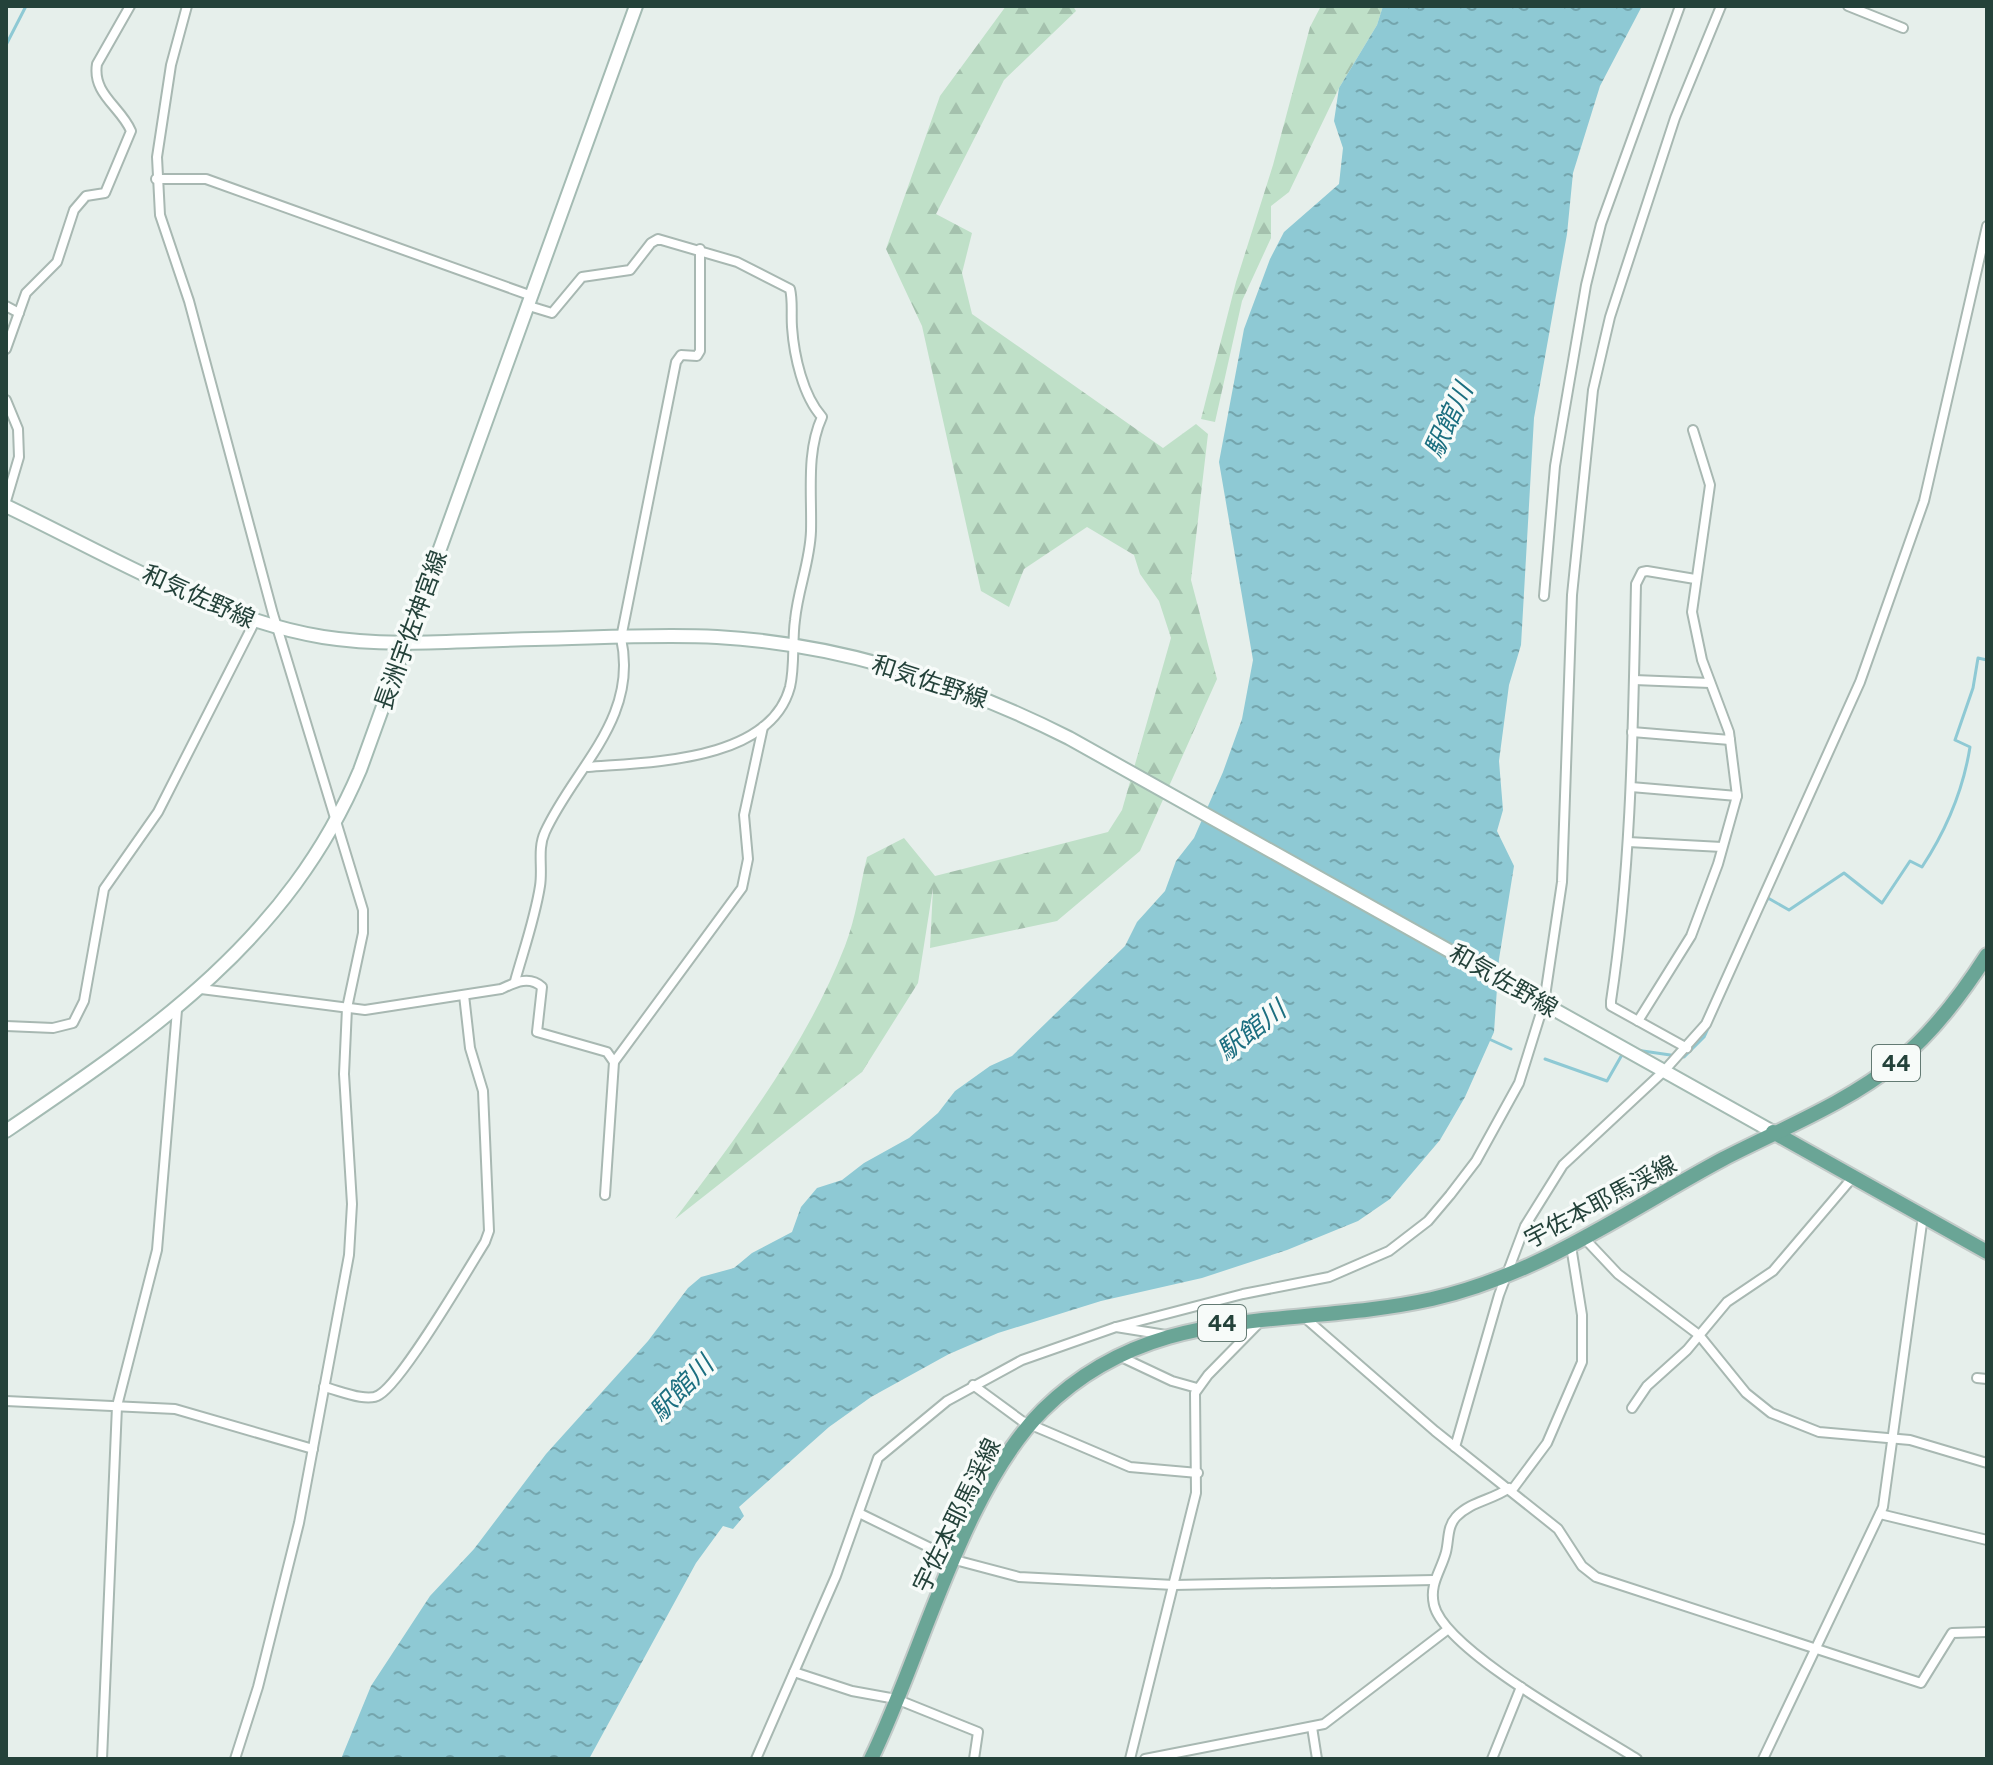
<svg xmlns="http://www.w3.org/2000/svg" width="1993" height="1765" font-family="'Public Sans','Noto Sans JP',sans-serif">
	<style>
		.forest { fill: url(#forest-firs) }
		.water { fill: url(#water-ripples) }
		.lines { fill: none; stroke-linecap: round; stroke-linejoin: round }
		.stream { stroke: #8ec9d4; stroke-width: 3 }
		.minor-casing { stroke: #a8b8b2; stroke-width: 12 }
		.secondary-casing { stroke: #a4bbb3; stroke-width: 16 }
		.primary-casing { stroke: #c2cac8; stroke-width: 18 }
		.minor { stroke: #fff; stroke-width: 8 }
		.secondary { stroke: #fff; stroke-width: 12 }
		.primary { stroke: #6aa596; stroke-width: 14 }
		.labels { text-anchor: middle; dominant-baseline: central; stroke-width: 7; stroke-linejoin: round; paint-order: stroke }
		.shield { fill: #f7fbf9; stroke: #637a73; stroke-width: 2 }
		.shield-label { font-size: 22px; font-weight: bold; fill: #24423a }
		.street-label { font-size: 24px; fill: #24423a; stroke: #f7fbf9 }
		.water-label { font-size: 26px; font-style: italic; fill: #1c6f80; stroke: #f7fbf9 }
	</style>
	<defs>
		<pattern id="forest-firs" width="22" height="20" patternUnits="userSpaceOnUse" patternTransform="scale(2)"><rect width="22" height="20" fill="#bfe0c8"/><path d="M5 1l3.5 6h-7zM16 11l3.5 6h-7z" fill="#a4c1ad"/></pattern>
		<pattern id="water-ripples" width="26" height="14" patternUnits="userSpaceOnUse" patternTransform="scale(2)"><rect width="26" height="14" fill="#8ec9d4"/><path d="M2 4q2-2 4 0t4 0M15 11q2-2 4 0t4 0" fill="none" stroke="#74a5ad"/></pattern>
	</defs>
	<rect width="100%" height="100%" fill="#e6efeb"/>
	<!-- forest -->
	<g class="forest">
		<path d="M1006 6H1073L1076 11 1004 80 936 214 972 233 962 273 972 314 1163 448 1196 424 1208 434 1191 580 1217 679 1140 851 1057 921 930 948 933 888 918 983 862 1072 675 1219C740 1132 805 1048 845 946 856 918 860 886 867 857L904 838 935 876 1108 832 1122 810 1171 638 1159 601 1140 574 1134 555 1087 527 1024 569 1009 607 981 591 922 326 886 249 940 96Z"/>
		<polygon points="1321,6 1383,6 1377,25 1339,88 1289,192 1271,206 1271,238 1242,301 1215,422 1201,419 1236,282 1273,165 1310,27"/>
	</g>
	<!-- water -->
	<polygon class="water" points="1383,6 1642,6 1600,86 1573,173 1567,234 1534,418 1521,645 1509,685 1499,761 1503,810 1497,831 1514,866 1499,959 1494,1032 1465,1097 1440,1140 1390,1199 1358,1221 1287,1250 1202,1278 1101,1301 998,1333 949,1354 871,1397 829,1427 739,1507 744,1516 733,1529 723,1526 696,1563 589,1759 341,1759 371,1686 430,1596 474,1549 546,1454 648,1341 688,1288 701,1277 734,1268 752,1253 792,1232 801,1207 817,1188 842,1180 864,1163 909,1138 938,1113 955,1091 990,1066 1012,1056 1125,946 1137,922 1165,891 1176,861 1194,838 1223,772 1242,719 1253,660 1219,462 1244,329 1270,259 1284,232 1339,184 1343,148 1334,121 1339,88 1377,25"/>
	<g class="lines">
		<!-- stream -->
		<g class="stream">
			<polyline points="6,45 26,6"/>
			<path d="M1761 911 1768 898 1789 910 1844 873 1882 903 1910 861 1922 867C1947 829 1963 791 1970 747L1955 740 1973 688 1978 658 1987 660"/>
			<polyline points="1489,1039 1511,1049"/>
			<polyline points="1636,1050 1684,1057 1704,1037 1727,987"/>
			<polyline points="1545,1059 1607,1081 1623,1053"/>
		</g>
		<!-- minor casing -->
		<g class="minor-casing">
			<g id="minor">
				<polyline points="187,6 171,65 157,157 160,215 189,301 273,614 363,910 363,933 347,1008 344,1074 352,1204 349,1255 299,1523 258,1687 235,1759"/>
				<polyline points="1848,6 1903,28"/>
				<polyline points="156,179 206,179 532,296"/>
				<polyline points="6,306 19,313"/>
				<path d="M529 306 552 313 582 277 630 270 651 243 658 239 737 262 790 289C793 301 791 314 792 327 794 356 803 396 822 417 806 452 812 493 811 531 810 562 798 589 795 620 792 641 795 666 790 687 770 762 649 762 588 767"/>
				<path d="M6 349 26 293 57 262 74 210 86 196 105 193 131 131C121 107 92 94 97 64L130 6"/>
				<polyline points="6,400 18,429 19,457 6,501"/>
				<polyline points="1544,596 1555,466 1586,285 1601,224 1680,6"/>
				<polyline points="1634,680 1710,683"/>
				<polyline points="1632,732 1730,740"/>
				<polyline points="1631,787 1737,796"/>
				<polyline points="1628,842 1722,847"/>
				<path d="M515 981C524 949 535 918 540 886 543 868 537 849 545 832 574 768 639 719 621 638L676 362 681 355 697 356 700 351V249"/>
				<path d="M201 989 365 1010 501 989C514 983 529 975 542 987L537 1032 607 1052 614 1062 605 1195"/>
				<polyline points="1638,1021 1691,936 1718,864 1737,796 1729,732 1702,660 1692,612 1710,485 1693,430"/>
				<polyline points="6,1026 53,1028 73,1023 84,1001 104,889 158,812 254,623"/>
				<path d="M1687 1048 1611 1006V1001C1632 863 1633 724 1636 584L1642 572 1647 571 1695 579"/>
				<polyline points="614,1062 742,888 748,859 744,815 763,727"/>
				<polyline points="1585,1239 1618,1274 1699,1335 1746,1393 1771,1413 1819,1432 1910,1440 1987,1463"/>
				<polyline points="1304,1317 1435,1431 1558,1529 1582,1566 1596,1577 1921,1683 1952,1633 1987,1632"/>
				<polyline points="1116,1327 1243,1294 1329,1277 1389,1251 1428,1221 1450,1195 1476,1161 1519,1083 1544,1003 1562,882 1572,595 1593,390 1610,317 1675,118 1721,6"/>
				<polyline points="1119,1356 1172,1381 1197,1388"/>
				<polyline points="1977,1378 1987,1379"/>
				<polyline points="973,1385 1022,1421 1130,1467 1198,1473"/>
				<path d="M324 1387C338 1390 367 1403 379 1395 402 1382 467 1271 485 1242L489 1231 483 1091 470 1048 464 995"/>
				<polyline points="6,1401 175,1409 313,1449"/>
				<polyline points="1632,1408 1647,1386 1687,1350 1727,1302 1773,1271 1853,1177"/>
				<polyline points="1455,1447 1499,1295 1525,1226 1563,1165 1664,1071 1706,1024 1860,682 1924,501 1987,226"/>
				<path d="M1509 1488C1493 1500 1471 1501 1456 1517 1447 1527 1449 1540 1446 1552 1441 1571 1429 1584 1434 1605 1445 1651 1593 1731 1637 1759"/>
				<polyline points="1512,1490 1547,1443 1582,1362 1582,1315 1571,1246"/>
				<polyline points="859,1513 955,1560 1019,1577 1174,1585 1434,1580"/>
				<polyline points="1880,1514 1987,1540"/>
				<polyline points="794,1672 852,1691 896,1699 978,1732 974,1759"/>
				<polyline points="1312,1727 1317,1759"/>
				<polyline points="102,1759 117,1406 157,1250 177,1010"/>
				<polyline points="756,1759 836,1576 878,1458 947,1401 1022,1360 1116,1327 1166,1335"/>
				<polyline points="1130,1759 1196,1493 1195,1393 1208,1375 1260,1322"/>
				<polyline points="1145,1759 1324,1724 1447,1630"/>
				<polyline points="1492,1759 1521,1687"/>
				<polyline points="1763,1759 1883,1507 1923,1216"/>
			</g>
		</g>
		<!-- secondary casing -->
		<g class="secondary-casing">
			<g id="secondary">
				<path d="M6 506C107 554 213 619 323 637 392 648 466 640 535 639 595 638 656 634 717 637 842 644 958 682 1069 738L1773 1132"/>
				<path d="M6 1131C153 1031 288 940 360 770L636 6"/>
			</g>
		</g>
		<!-- primary casing -->
		<g class="primary-casing">
			<g id="primary">
				<polyline points="1773,1132 1987,1252"/>
				<path d="M871 1759C922 1655 962 1491 1043 1410 1155 1299 1292 1330 1432 1299 1539 1275 1628 1210 1723 1159 1779 1130 1849 1102 1897 1062 1933 1033 1962 994 1987 955"/>
			</g>
		</g>
		<!-- minor -->
		<use href="#minor" class="minor"/>
		<!-- secondary -->
		<use href="#secondary" class="secondary"/>
		<!-- primary -->
		<use href="#primary" class="primary"/>
	</g>
	<g class="labels">
		<!-- shield labels -->
		<g class="shield">
			<rect x="1872" y="1045" width="48" height="36" rx="6"/>
			<rect x="1198" y="1305" width="48" height="36" rx="6"/>
		</g>
		<g class="shield-label">
			<text x="1896" y="1063">44</text>
			<text x="1222" y="1323">44</text>
		</g>
		<!-- street labels -->
		<g class="street-label">
			<text transform="translate(199 596) rotate(24)">和気佐野線</text>
			<text transform="translate(410 630) rotate(-70)">長洲宇佐神宮線</text>
			<text transform="translate(930 681) rotate(18)">和気佐野線</text>
			<text transform="translate(1504 980) rotate(30)">和気佐野線</text>
			<text transform="translate(1600 1201) rotate(-28)">宇佐本耶馬渓線</text>
			<text transform="translate(956 1515) rotate(-64)">宇佐本耶馬渓線</text>
		</g>
		<!-- water labels -->
		<g class="water-label">
			<text transform="translate(1448 420) rotate(-65)">駅館川</text>
			<text transform="translate(1251 1030) rotate(-38)">駅館川</text>
			<text transform="translate(681 1388) rotate(-46)">駅館川</text>
		</g>
	</g>
	<!-- border -->
	<rect width="1993" height="1765" fill="none" stroke="#24423a" stroke-width="16"/>
</svg>
